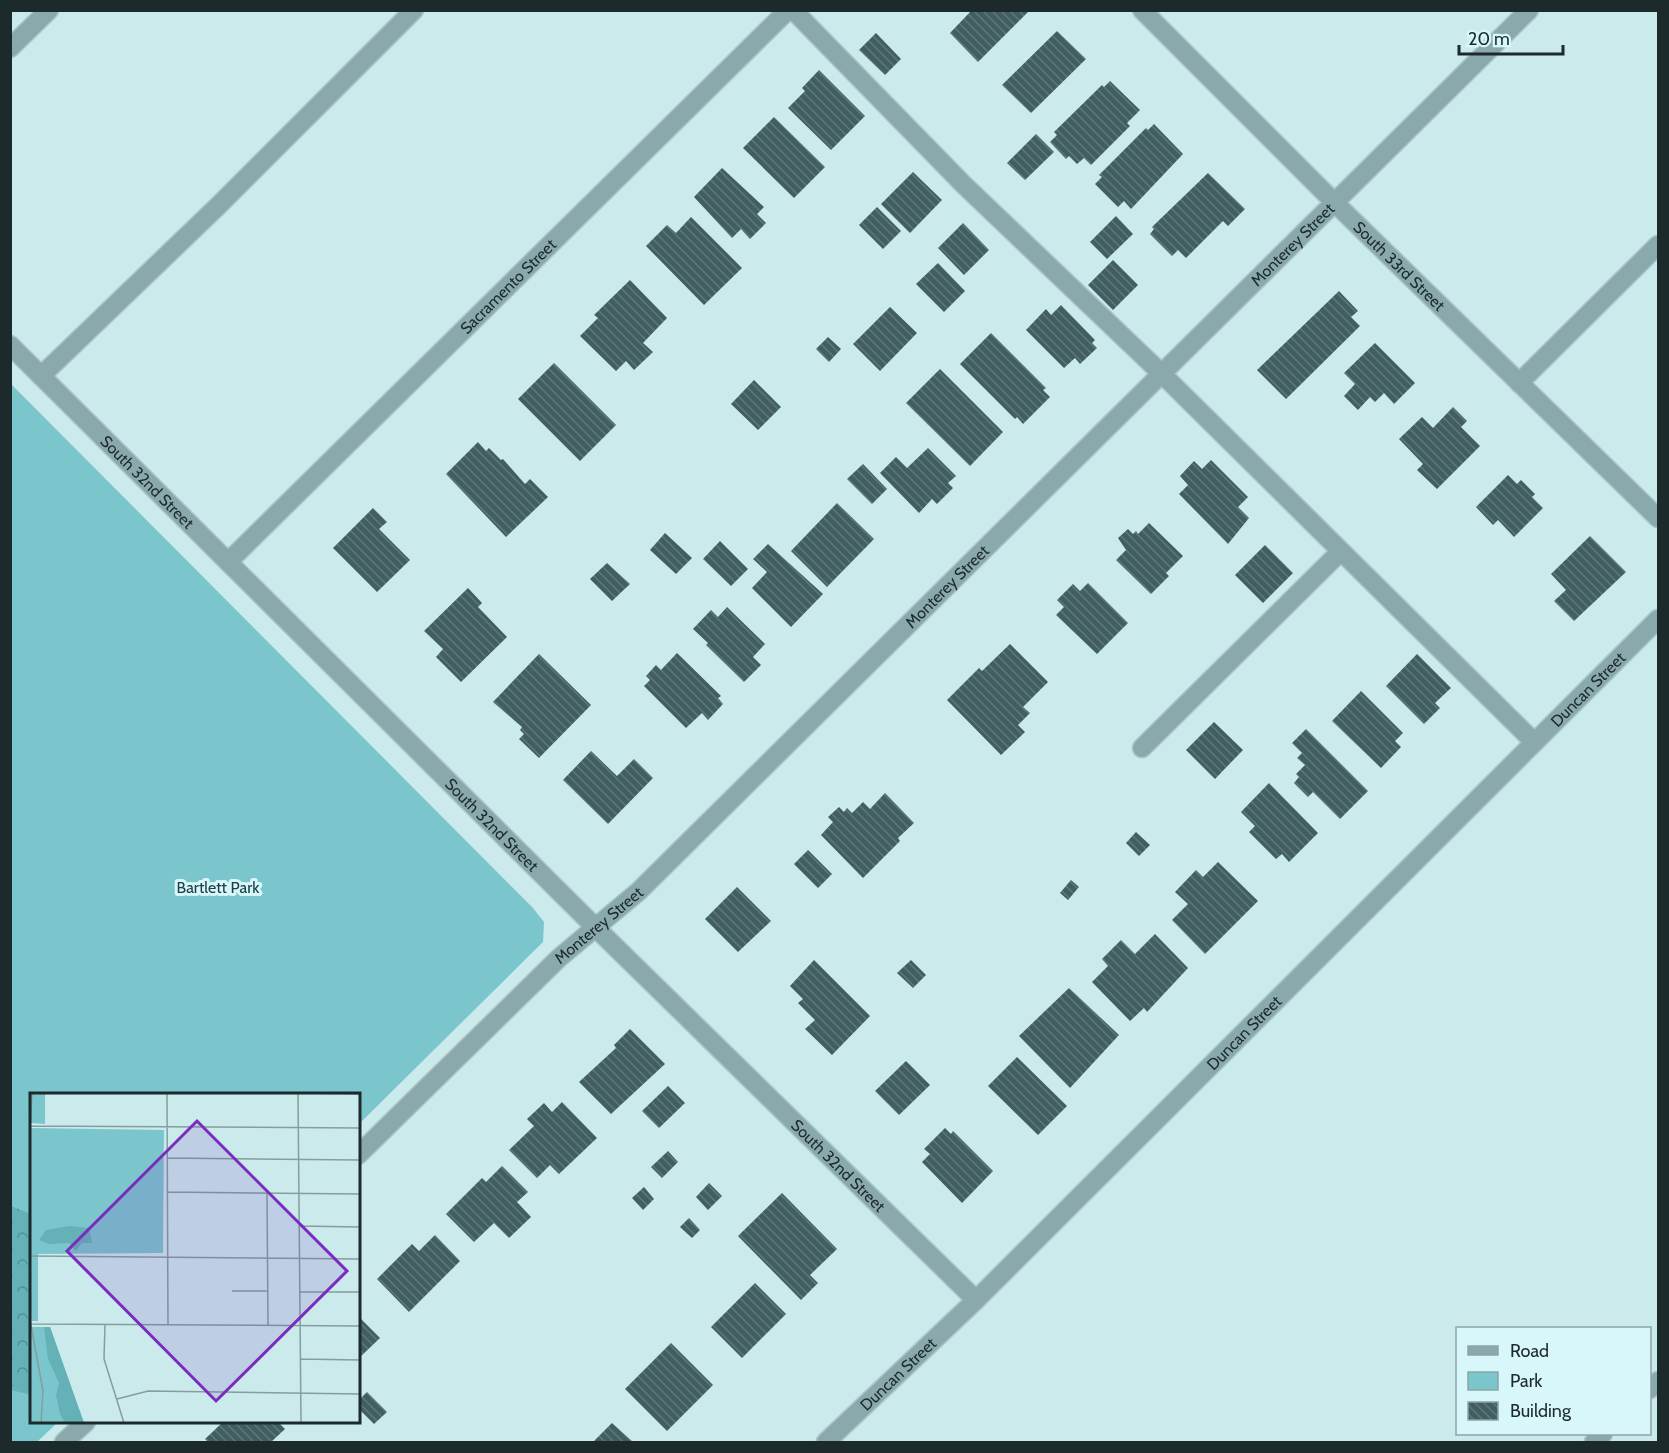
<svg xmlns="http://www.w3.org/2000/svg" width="1669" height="1453" font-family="Cabin,sans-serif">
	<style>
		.green { fill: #7bc6cc }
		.forest { fill: url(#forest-crowns) }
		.building { fill: url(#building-back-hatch) }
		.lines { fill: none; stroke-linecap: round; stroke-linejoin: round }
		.minor-casing { stroke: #abc7c9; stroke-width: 21 }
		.minor { stroke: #8aa9ac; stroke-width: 18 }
		.labels { text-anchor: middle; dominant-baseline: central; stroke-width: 6; stroke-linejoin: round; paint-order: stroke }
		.street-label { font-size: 16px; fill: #1d2a2b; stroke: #d7f7fa }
		.park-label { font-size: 16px; fill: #1a4043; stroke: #d7f7fa }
		.inset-road { fill: none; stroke: #859d9f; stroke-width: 1.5 }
		.view { fill: #7b2cbf; fill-opacity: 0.15; stroke: #7b2cbf; stroke-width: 3 }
		.inset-edge { fill: none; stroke: #1d2a2b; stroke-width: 3 }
	</style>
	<defs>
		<pattern id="forest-crowns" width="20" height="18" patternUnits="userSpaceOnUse" patternTransform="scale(1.5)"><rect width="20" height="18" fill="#64b1b7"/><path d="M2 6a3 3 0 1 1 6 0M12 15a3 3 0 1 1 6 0" fill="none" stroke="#529095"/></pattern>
		<pattern id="building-back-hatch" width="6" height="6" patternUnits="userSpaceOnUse" patternTransform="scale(1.5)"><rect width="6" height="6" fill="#415e60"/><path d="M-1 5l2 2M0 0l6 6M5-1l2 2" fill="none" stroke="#607678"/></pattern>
	</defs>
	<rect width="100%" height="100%" fill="#caeaec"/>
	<!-- green -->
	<polygon class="green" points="10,383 533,908 544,922 543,942 359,1124 358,1094 32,1094 32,1422 58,1422 37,1442 10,1442"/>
	<!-- forest -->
	<polygon class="forest" points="11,1206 31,1214 31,1395 11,1390"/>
	<!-- building -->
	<g class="building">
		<polygon points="972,10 1030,10 978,62 950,33"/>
		<polygon points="1057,31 1086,59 1031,113 1002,85"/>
		<polygon points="876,33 901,59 885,75 859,50"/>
		<polygon points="819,70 865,116 831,150 788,108 805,91 802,88"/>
		<polygon points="1110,81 1140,110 1127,123 1130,126 1091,165 1084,158 1077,164 1069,156 1066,159 1050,142 1057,135 1054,132 1102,85 1104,87"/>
		<polygon points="774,117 825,167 794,198 743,148"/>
		<polygon points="1154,124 1183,154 1131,209 1124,201 1118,207 1095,184 1102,177 1099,175 1146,128 1148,130"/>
		<polygon points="1036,134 1054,152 1025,180 1007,163"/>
		<polygon points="722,168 764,207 757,214 766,223 750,239 741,229 732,238 694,197"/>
		<polygon points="913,172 942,200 910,233 881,204"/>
		<polygon points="1208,173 1245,209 1228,226 1223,221 1186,258 1178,250 1172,256 1150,234 1154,229 1152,227"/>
		<polygon points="877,207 901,231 883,249 859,225"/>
		<polygon points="1116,216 1133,234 1107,259 1090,242"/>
		<polygon points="691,217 742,268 704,305 646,246 667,225 676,233"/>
		<polygon points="963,223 989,250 964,275 938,248"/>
		<polygon points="1113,260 1138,285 1113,310 1088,285"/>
		<polygon points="938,263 965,291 944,312 916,284"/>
		<polygon points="630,280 667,318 643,343 653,352 634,370 626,361 616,371 580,336 598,318 594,315"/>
		<polygon points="1339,291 1358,311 1351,317 1360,326 1286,399 1257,370"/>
		<polygon points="1061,305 1095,340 1092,343 1097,348 1080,364 1075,358 1064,368 1026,330 1046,309 1051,315"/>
		<polygon points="890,307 917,333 880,371 853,344"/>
		<polygon points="991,333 1046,388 1043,390 1050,397 1023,424 1017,417 1015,419 960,364"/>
		<polygon points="828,337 841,349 829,362 816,349"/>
		<polygon points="1375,343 1415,383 1394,404 1384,393 1375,402 1370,397 1358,410 1344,396 1355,384 1344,373"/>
		<polygon points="554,363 616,425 580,461 518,399"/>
		<polygon points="940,369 1003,432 970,466 906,403"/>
		<polygon points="754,380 781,407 758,430 731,404"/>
		<polygon points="1453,407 1467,421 1461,427 1480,446 1437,489 1417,470 1423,464 1399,439 1422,417 1433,428"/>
		<polygon points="478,442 486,451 489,448 501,460 503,459 525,484 530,479 548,497 506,537 446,474"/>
		<polygon points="928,448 956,476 948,483 953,488 937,504 932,499 919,513 880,473 896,457 907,468"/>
		<polygon points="1211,460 1248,497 1238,507 1249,518 1228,544 1179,494 1188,485 1180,476 1194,461 1202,469"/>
		<polygon points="863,464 887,489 872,504 847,479"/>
		<polygon points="1508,475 1517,484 1521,480 1535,494 1532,497 1543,508 1514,537 1498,520 1493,525 1476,507"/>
		<polygon points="837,503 874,539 827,587 791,551"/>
		<polygon points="373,508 387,522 379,529 410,560 377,592 333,548"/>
		<polygon points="1149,523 1183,556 1166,573 1169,576 1151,594 1116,560 1126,550 1118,538 1128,529 1133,534 1136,531 1138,534"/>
		<polygon points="665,533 692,558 676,574 650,550"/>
		<polygon points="1590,536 1626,572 1574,621 1554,601 1566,590 1551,574"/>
		<polygon points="720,541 748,569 731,586 703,559"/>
		<polygon points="768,544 823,594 791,627 752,588 767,572 753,559"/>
		<polygon points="1265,545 1293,573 1263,603 1235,575"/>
		<polygon points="607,563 630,584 612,601 590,579"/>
		<polygon points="1088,583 1128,623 1097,654 1056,615 1064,607 1057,600 1073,584 1080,591"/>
		<polygon points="468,588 482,603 478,607 507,637 461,682 436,657 443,649 424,631"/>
		<polygon points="727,607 765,644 753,657 761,665 744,682 706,645 708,643 693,629 711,610 718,617"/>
		<polygon points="1010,644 1048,682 1023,707 1030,713 1018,725 1025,732 1001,755 947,700 979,668 982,671"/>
		<polygon points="677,653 721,696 718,698 723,704 708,720 702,713 686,728 644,686 650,680 646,676 656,665 661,670"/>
		<polygon points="539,654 591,705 539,758 519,739 524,734 520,730 522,727 493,702"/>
		<polygon points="1417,654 1451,688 1435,703 1440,708 1424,724 1386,686"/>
		<polygon points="1361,691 1403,733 1395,741 1401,747 1381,768 1332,721"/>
		<polygon points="1214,722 1243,750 1215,779 1186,750"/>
		<polygon points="1306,729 1368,791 1340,819 1313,792 1308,797 1294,783 1299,777 1296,774 1305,765 1297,758 1302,753 1292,743"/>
		<polygon points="591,751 617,776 634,759 653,778 608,824 563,780"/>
		<polygon points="1269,783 1318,833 1289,862 1282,854 1276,859 1249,832 1255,826 1241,812"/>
		<polygon points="885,793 914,823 898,838 900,841 863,878 821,835 833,822 828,817 839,807 844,812 847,808 852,813 863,802 870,809"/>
		<polygon points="1136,832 1150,845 1139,856 1126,843"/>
		<polygon points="808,850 832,874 818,888 794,864"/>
		<polygon points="1218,862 1258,901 1205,954 1172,920 1188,904 1175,892 1196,870 1203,877"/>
		<polygon points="1071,880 1079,887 1068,900 1060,893"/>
		<polygon points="737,887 771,921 738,952 705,919"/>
		<polygon points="1155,934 1188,968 1147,1012 1144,1008 1130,1021 1092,982 1108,966 1102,959 1121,940 1135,954"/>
		<polygon points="814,960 870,1016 832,1055 805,1029 815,1020 798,1003 803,999 790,986"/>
		<polygon points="911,960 926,975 913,988 897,973"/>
		<polygon points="1069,988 1119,1035 1070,1088 1019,1036"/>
		<polygon points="630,1029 665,1064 611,1114 579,1082 616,1048 614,1045"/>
		<polygon points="1017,1057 1067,1106 1038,1135 988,1086"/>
		<polygon points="906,1061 930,1085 899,1115 875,1091"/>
		<polygon points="668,1086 685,1103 659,1128 642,1111"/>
		<polygon points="562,1102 597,1138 559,1174 550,1165 537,1178 509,1150 534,1126 527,1119 544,1103 552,1112"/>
		<polygon points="945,1128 951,1134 953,1131 993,1171 962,1203 922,1162 930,1154 924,1149"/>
		<polygon points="668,1151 678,1162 662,1178 651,1167"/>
		<polygon points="502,1166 528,1192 517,1202 531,1217 509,1238 494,1223 474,1242 446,1214 482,1178 486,1182"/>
		<polygon points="709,1183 722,1196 708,1210 696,1197"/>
		<polygon points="644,1187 654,1199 643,1210 632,1198"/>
		<polygon points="782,1193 837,1249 810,1275 818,1283 801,1300 738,1236"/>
		<polygon points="689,1218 700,1230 692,1238 680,1227"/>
		<polygon points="435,1235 460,1261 409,1312 377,1279 412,1244 419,1251"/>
		<polygon points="755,1283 786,1314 742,1358 711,1327"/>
		<polygon points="358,1316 380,1338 358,1359"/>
		<polygon points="671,1343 713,1385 667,1431 625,1389"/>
		<polygon points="367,1392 387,1412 374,1424 358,1408 358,1401"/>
		<polygon points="223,1422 278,1422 285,1429 271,1442 208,1442 205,1439"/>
		<polygon points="612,1423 633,1442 593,1442"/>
	</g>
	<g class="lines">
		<!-- minor casing -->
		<g class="minor-casing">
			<g id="minor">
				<polyline points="793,10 964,185 1162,374 1534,742"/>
				<path id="s1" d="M1142 10 1335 203 1658 518"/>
				<polyline points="10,48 49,10"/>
				<path id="s2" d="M10 345 596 928 976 1300"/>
				<polyline points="41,376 219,205 414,10"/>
				<polyline points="1519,383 1658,245"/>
				<path id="s3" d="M228 562 788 10"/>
				<polyline points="1142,748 1340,552"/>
				<path id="s4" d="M358 1155 559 958 639 891 1529 10"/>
				<polyline points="1650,1389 1658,1381"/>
				<polyline points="64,1442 86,1422"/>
				<path id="s5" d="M826 1442 976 1300 1658 619"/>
				<polyline points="1594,1442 1603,1434"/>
			</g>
		</g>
		<!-- minor -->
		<use href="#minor" class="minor"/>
	</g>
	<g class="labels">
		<!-- street labels -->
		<g class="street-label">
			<text stroke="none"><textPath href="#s4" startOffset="1305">Monterey Street</textPath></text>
			<text stroke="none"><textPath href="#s1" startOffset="363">South 33rd Street</textPath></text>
			<text stroke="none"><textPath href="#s3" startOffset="393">Sacramento Street</textPath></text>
			<text stroke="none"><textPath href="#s2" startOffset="194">South 32nd Street</textPath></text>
			<text stroke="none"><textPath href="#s4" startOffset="819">Monterey Street</textPath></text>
			<text stroke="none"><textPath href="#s5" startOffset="1071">Duncan Street</textPath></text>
			<text stroke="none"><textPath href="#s2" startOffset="680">South 32nd Street</textPath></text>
			<text stroke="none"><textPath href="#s4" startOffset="333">Monterey Street</textPath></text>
			<text stroke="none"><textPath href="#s5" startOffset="585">Duncan Street</textPath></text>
			<text stroke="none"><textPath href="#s2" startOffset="1166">South 32nd Street</textPath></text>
			<text stroke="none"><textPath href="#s5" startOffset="99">Duncan Street</textPath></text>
		</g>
		<!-- park labels -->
		<g class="park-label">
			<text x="218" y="887">Bartlett Park</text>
		</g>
	</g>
	<!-- overview -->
	<g transform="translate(30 1093)">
		<rect width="330" height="330" fill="#caeaec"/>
		<path d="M0 0H15V31L0 30ZM0 35 134 37 133 160 8 161V228H0ZM0 234H20L54 330H0Z" fill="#7bc6cc"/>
		<path d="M39 133 59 135 62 150H52L46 158 39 150 19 151 9 147 16 137ZM14 234H20L54 330H35L30 321 26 302 29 290 18 266Z" fill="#64b1b7"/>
		<path class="inset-road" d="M137 0 138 232M267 0 330 1M268 0 271 330M0 33 330 35M0 37 2 0M137 65 330 67M137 99 330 101M237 100 238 232M269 133 330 134M0 163 330 166M202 198H238M269 199H330M0 227 13 298 11 330M0 231 330 233M75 231 74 266 94 330M270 266 330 267M87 306 118 298 330 301"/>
		<path class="view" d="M167 28 317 178 186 308 37 158Z"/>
		<rect width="330" height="330" class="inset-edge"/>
	</g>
	<!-- border -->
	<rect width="1669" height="1453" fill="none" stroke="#1d2a2b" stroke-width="24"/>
	<!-- legend -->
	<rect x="1456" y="1327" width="195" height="108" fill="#d7f7fa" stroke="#8da5a7" stroke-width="1.5"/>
	<rect x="1468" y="1346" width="30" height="9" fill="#8aa9ac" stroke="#8da5a7" stroke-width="1.5"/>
	<text x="1510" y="1357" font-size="18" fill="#1d2a2b">Road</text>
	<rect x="1468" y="1372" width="30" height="18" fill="#7bc6cc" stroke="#8da5a7" stroke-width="1.5"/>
	<text x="1510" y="1387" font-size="18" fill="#1d2a2b">Park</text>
	<rect x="1468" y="1402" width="30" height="18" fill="url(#building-back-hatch)" stroke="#8da5a7" stroke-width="1.5"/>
	<text x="1510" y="1417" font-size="18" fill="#1d2a2b">Building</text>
	<!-- scale -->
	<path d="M1459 45v9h104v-9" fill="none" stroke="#1d2a2b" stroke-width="3"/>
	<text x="1468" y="45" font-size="18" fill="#1d2a2b" stroke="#d7f7fa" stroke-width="4.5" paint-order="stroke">20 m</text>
</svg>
